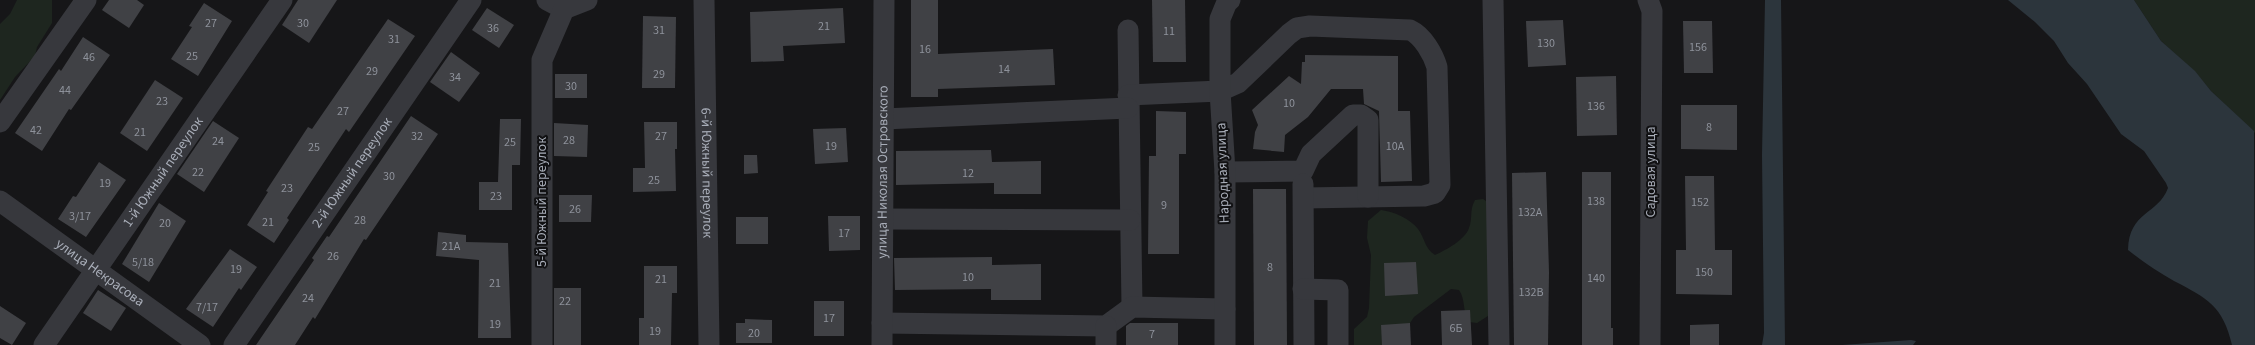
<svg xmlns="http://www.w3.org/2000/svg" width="2255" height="345" font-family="'Source Sans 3',sans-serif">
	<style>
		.green { fill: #1e261f }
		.water { fill: #2c353c }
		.building { fill: #404145 }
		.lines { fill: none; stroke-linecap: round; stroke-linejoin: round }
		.minor { stroke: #37383d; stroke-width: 21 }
		.labels { text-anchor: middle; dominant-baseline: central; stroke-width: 4; stroke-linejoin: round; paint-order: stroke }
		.number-label { font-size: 12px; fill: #8e929b }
		.street-label { font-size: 14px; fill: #a8adb8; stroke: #111113 }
	</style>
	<rect width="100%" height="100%" fill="#161618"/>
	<!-- green -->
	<g class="green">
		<polygon points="17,0 52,0 52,23 37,47 35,56 15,77 0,100 0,24 10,14"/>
		<polygon points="2134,0 2255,0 2255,133 2211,91 2195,72 2161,41"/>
		<path d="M1483 199 1490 204 1491 314 1477 323 1469 322C1462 311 1466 300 1459 290L1451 289 1414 317 1410 323 1409 345H1354V329L1367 317 1369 308 1371 255 1367 238 1368 221 1381 210C1395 212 1409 218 1418 229 1425 238 1424 248 1435 255 1446 250 1465 240 1469 228 1473 218 1469 211 1475 200Z"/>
	</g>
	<!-- water -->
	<g class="water">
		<polygon points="1765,0 1781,0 1785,345 1762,345 1764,333 1762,155"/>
		<path d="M2008 0H2134L2161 41 2195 71 2211 91 2254 131 2255 345H2232C2223 306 2207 298 2174 281 2158 272 2142 261 2128 250 2129 211 2158 215 2168 188L2166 183 2144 151 2121 134 2087 84 2068 63 2054 41 2035 22Z"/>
		<polygon points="1911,340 1916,341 1913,345 1842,345"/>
	</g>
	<!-- building -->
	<g class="building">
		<polygon points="109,0 137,0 144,5 129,28 102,10"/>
		<polygon points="298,0 337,0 309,43 282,25"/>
		<polygon points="911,0 938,0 938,54 1053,49 1055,85 938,89 938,97 911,97"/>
		<polygon points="1152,0 1185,0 1186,62 1153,62"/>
		<polygon points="204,3 232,21 198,76 171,59 192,27 189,26"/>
		<polygon points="487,8 514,25 499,48 472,30"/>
		<polygon points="843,8 845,43 783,46 784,61 751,62 750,12"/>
		<polygon points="643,16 676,17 675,88 642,88"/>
		<polygon points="388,19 415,36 349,132 346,129 287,218 289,220 274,243 247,225 268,192 266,191 308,127 312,129"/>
		<polygon points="1563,20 1566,65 1528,67 1526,21"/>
		<polygon points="1683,21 1712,21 1713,73 1684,73"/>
		<polygon points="83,37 110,55 71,110 69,109 42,151 15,133 59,69 61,71"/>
		<polygon points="451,52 480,73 459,102 430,82"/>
		<polygon points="1305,55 1398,56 1398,111 1410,111 1412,181 1381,182 1379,111 1364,104 1363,89 1331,89 1308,117 1285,135 1284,152 1253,149 1255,132 1258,125 1252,110 1289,76 1301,84 1302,62 1305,62"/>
		<rect x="555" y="74" width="32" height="24"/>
		<polygon points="1616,76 1617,135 1577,136 1576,77"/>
		<polygon points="155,80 183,98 147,151 120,133"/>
		<polygon points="1681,105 1737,105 1737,150 1681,149"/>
		<polygon points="1156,111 1186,112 1186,154 1179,154 1179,254 1148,254 1149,156 1156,156"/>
		<polygon points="411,116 438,134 366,240 364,239 315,319 313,317 295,345 256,345 314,260 312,258 327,236 329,237"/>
		<polygon points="500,119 521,119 520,165 512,165 512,210 479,210 479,182 498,182"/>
		<polygon points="213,121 239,138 204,192 177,174"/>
		<polygon points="644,122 677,122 677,149 675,149 676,191 633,192 633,168 645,168"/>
		<polygon points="554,123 588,125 587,157 554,156"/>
		<polygon points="846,128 848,162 815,164 813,129"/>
		<polygon points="991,150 992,162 1041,161 1041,194 994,194 994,183 896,185 896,151"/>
		<polygon points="744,155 757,155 758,173 744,174"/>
		<polygon points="99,162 126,180 86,237 58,219 73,196 76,197"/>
		<polygon points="1546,172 1549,272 1548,345 1514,345 1512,173"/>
		<polygon points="1582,172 1611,172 1611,328 1613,328 1613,345 1582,345"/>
		<polygon points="1685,176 1714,176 1715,250 1732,250 1732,295 1676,294 1676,250 1686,250"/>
		<polygon points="1253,189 1286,189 1287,345 1254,345"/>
		<polygon points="559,195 592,195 591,222 559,222"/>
		<polygon points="159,203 186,221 149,282 122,264"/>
		<polygon points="828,216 860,216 860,250 829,251"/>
		<rect x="736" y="217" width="32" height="27"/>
		<polygon points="438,232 466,235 466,242 508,243 511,338 478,338 479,260 436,256"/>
		<polygon points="230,249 257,267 241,290 239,288 213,327 186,309"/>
		<polygon points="992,257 992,265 1041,264 1041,300 991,300 991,289 895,290 894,258"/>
		<polygon points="1416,262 1418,294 1385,296 1384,263"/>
		<polygon points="644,266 677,266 677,293 672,293 671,345 639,345 639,318 644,318"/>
		<rect x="554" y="288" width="27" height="57"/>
		<polygon points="98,290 126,308 111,331 83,313"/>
		<rect x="814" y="301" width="30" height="35"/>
		<polygon points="0,306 26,323 12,345 0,338"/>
		<polygon points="1470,310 1472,345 1442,345 1441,311"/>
		<polygon points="745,319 772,320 772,343 736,343 736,323 745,323"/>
		<polygon points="1130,323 1178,323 1178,345 1126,345 1126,326"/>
		<polygon points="1410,323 1411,345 1382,345 1381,325"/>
		<polygon points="1719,324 1719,345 1690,345 1690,325"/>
	</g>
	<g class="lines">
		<!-- minor -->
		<g class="minor">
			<polyline points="547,0 564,9"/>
			<path id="s1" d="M704 0 709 345"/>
			<polyline points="1493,0 1499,345"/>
			<polyline points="1648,0 1652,11 1650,345"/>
			<polyline points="1128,30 1132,307"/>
			<path d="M1128 95 1220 91 1238 83 1289 34 1297 28 1310 26 1410 30C1423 36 1433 54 1437 67L1440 185 1435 193 1424 196 1304 198"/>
			<polyline points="884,119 1128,108"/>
			<polyline points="0,122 86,0"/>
			<polyline points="1225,172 1303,171 1311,154 1353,115 1361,115 1368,120 1368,197"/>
			<polyline points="1303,184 1304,345"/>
			<path id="s2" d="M0 201 200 345"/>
			<polyline points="883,219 1130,220"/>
			<polyline points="1303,289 1338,290 1338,345"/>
			<polyline points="882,323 1106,326 1132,307 1225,309"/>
			<path id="s3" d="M44 345 282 0"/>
			<path id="s4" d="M234 345 471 0"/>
			<polyline points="542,345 542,60 564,9 587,0"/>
			<path id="s5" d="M882 345 884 0"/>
			<polyline points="1106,345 1106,326"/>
			<polyline points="1225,345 1225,172 1220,91 1220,19 1227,2 1230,0"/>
		</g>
	</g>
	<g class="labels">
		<!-- number labels -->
		<g class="number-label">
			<text x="211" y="23">27</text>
			<text x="303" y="23">30</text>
			<text x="824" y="26">21</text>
			<text x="493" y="28">36</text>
			<text x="659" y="30">31</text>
			<text x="1169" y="31">11</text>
			<text x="394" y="39">31</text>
			<text x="1546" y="43">130</text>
			<text x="1698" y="47">156</text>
			<text x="925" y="49">16</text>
			<text x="192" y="56">25</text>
			<text x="89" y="57">46</text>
			<text x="1004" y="69">14</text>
			<text x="372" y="71">29</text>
			<text x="659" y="74">29</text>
			<text x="455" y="77">34</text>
			<text x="571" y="86">30</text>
			<text x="65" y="90">44</text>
			<text x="162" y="101">23</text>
			<text x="1289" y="103">10</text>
			<text x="1596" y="106">136</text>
			<text x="343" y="111">27</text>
			<text x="1709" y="127">8</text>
			<text x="36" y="130">42</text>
			<text x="140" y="132">21</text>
			<text x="417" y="136">32</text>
			<text x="661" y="136">27</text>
			<text x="569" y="140">28</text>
			<text x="218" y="141">24</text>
			<text x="510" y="142">25</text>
			<text x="831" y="146">19</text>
			<text x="1395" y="146">10А</text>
			<text x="314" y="147">25</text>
			<text x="198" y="172">22</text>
			<text x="968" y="173">12</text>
			<text x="389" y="176">30</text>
			<text x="654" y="180">25</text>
			<text x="105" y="183">19</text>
			<text x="287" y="188">23</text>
			<text x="496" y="196">23</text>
			<text x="1596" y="201">138</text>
			<text x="1700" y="202">152</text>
			<text x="1164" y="205">9</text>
			<text x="575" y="209">26</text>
			<text x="1530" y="212">132А</text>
			<text x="80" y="216">3/17</text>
			<text x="360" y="220">28</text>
			<text x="268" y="222">21</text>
			<text x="165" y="223">20</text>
			<text x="844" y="233">17</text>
			<text x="451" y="246">21А</text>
			<text x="333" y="256">26</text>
			<text x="143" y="262">5/18</text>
			<text x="1270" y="267">8</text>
			<text x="236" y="269">19</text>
			<text x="1704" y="272">150</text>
			<text x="968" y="277">10</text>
			<text x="1596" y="278">140</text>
			<text x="661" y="279">21</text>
			<text x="495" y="283">21</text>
			<text x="1531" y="292">132В</text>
			<text x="308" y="298">24</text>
			<text x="565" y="301">22</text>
			<text x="207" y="307">7/17</text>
			<text x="829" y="318">17</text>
			<text x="495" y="324">19</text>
			<text x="1456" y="328">6Б</text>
			<text x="655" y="331">19</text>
			<text x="754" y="333">20</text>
			<text x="1152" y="334">7</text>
		</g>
		<!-- street labels -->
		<g class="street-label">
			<text stroke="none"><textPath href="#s4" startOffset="209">2-й Южный переулок</textPath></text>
			<text stroke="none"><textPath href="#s1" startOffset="173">6-й Южный переулок</textPath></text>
			<text transform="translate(1651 172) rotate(-90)">Садовая улица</text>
			<text stroke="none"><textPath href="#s3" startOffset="210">1-й Южный переулок</textPath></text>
			<text stroke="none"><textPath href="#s5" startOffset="173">улица Николая Островского</textPath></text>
			<text transform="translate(1223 173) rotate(-92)">Народная улица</text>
			<text transform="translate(542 202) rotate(-90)">5-й Южный переулок</text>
			<text stroke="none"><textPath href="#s2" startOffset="123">улица Некрасова</textPath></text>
		</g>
	</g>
</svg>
